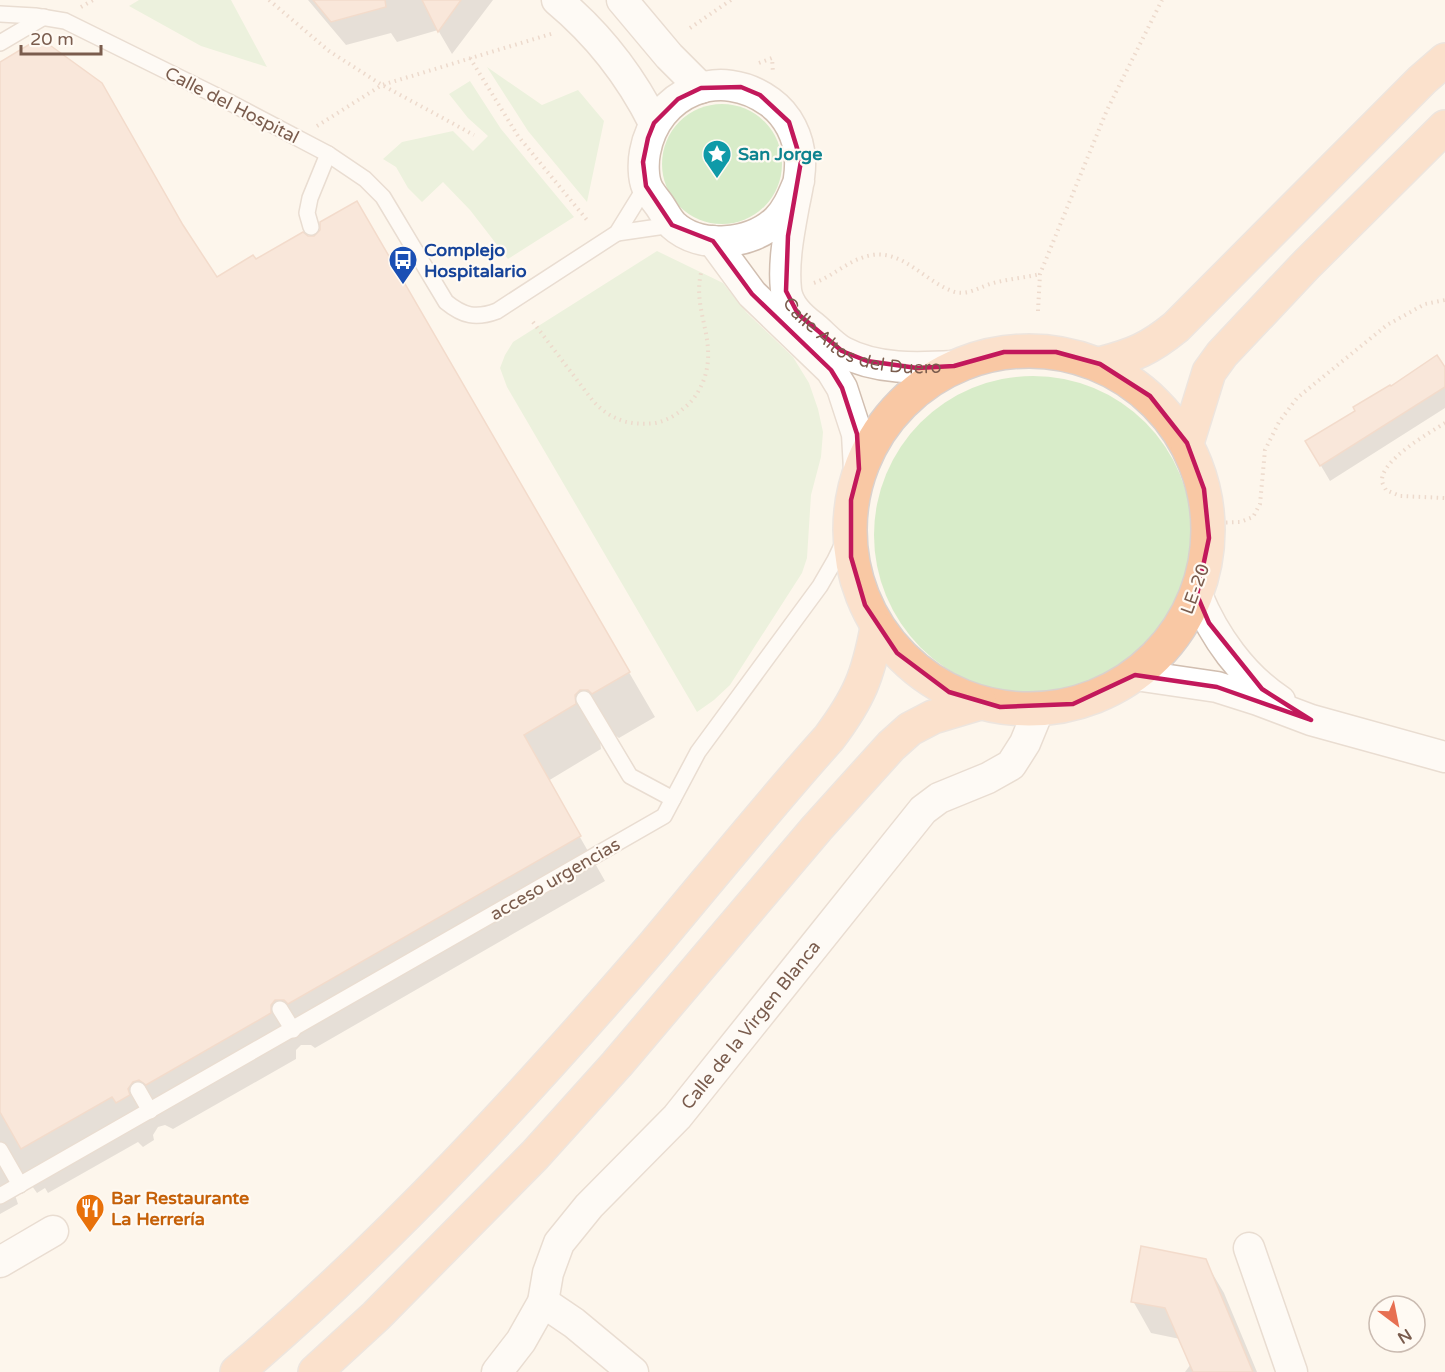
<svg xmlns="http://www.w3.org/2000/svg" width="1445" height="1372" font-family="'Varela Round',sans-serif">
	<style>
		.green { fill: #d8ecc9 }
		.shadow { fill: #0003 }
		.building { fill: #f3d5c3; stroke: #e6bba3; stroke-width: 1.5 }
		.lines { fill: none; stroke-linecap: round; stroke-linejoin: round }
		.service-casing { stroke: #d1beb0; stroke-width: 18 }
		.minor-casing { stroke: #d1beb0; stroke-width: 33 }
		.trunk-casing { stroke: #dad1cd; stroke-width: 36 }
		.path { stroke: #d9b8a5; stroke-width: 4; stroke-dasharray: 1.5 4.5; stroke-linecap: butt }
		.service { stroke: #fff; stroke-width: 15 }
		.minor { stroke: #fff; stroke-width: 30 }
		.trunk { stroke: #f9c8a4; stroke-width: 33 }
		.marked { fill: none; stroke: #c2185b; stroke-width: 4.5; stroke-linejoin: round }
		.labels { text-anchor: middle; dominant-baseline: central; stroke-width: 4.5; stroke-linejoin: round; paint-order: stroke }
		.street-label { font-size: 18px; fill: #7a5c4d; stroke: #fffaf3 }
		.culture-label { font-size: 18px; font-weight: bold; fill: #0d838f; stroke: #fffaf3; text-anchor: start }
		.transit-label { font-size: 18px; font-weight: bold; fill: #164399; stroke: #fffaf3; text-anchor: start }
		.food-label { font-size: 18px; font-weight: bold; fill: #c56008; stroke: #fffaf3; text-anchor: start }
	</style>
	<rect width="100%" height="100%" fill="#fdf6ec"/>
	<!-- green -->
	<g class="green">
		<polygon points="139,0 231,0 267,67 201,46 129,6"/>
		<polygon points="487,67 542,105 578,90 604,121 587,202 528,131"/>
		<polygon points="470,81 501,129 574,217 508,259 470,210 443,182 422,202 408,188 396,167 383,159 402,142 453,131 473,151 488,136 468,118 449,94"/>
		<circle cx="722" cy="164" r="60"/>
		<polygon points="657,251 723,283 747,313 793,357 809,383 818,409 823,432 821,457 811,495 807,558 802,573 730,685 714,700 697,712 507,387 500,368 505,355 513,342"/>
		<circle cx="1033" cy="535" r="159"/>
	</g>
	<!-- shadow -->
	<g class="shadow">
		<polygon points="308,0 493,0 452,54 438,30 397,42 391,33 346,45"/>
		<polygon points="0,63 183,228 217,279 308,238 315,238 356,203 655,717 619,738 615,735 605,735 600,740 601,749 548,781 605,881 315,1048 311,1045 301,1045 296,1050 296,1059 173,1129 165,1125 158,1127 153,1135 154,1140 143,1147 138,1142 48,1193 45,1188 37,1193 32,1186 15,1195 18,1204 0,1214"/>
		<polygon points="1445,370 1445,408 1330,481 1307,442 1357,411 1390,387"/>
		<polygon points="1205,1261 1224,1293 1257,1372 1185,1372 1191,1364 1180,1339 1151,1333 1133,1301"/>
	</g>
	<!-- building -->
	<g class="building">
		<polygon points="313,0 385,0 386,7 331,22"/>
		<polygon points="422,0 461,0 438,32"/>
		<polygon points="40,38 102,83 183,225 217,277 253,255 256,259 303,232 308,236 314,236 320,230 320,222 357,201 630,672 592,694 588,690 580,690 575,695 576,704 524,735 581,836 288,1004 284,1000 275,1000 271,1005 271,1013 146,1085 139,1080 133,1082 128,1089 130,1095 116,1103 112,1097 21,1149 0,1112 0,62"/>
		<polygon points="1437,355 1445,367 1445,387 1320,466 1305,441 1355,411 1353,407 1390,385 1391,386"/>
		<polygon points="1141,1246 1206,1259 1253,1372 1193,1372 1165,1308 1131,1302"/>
	</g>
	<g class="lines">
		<!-- service casing -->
		<g class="service-casing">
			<g id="service">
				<path d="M0 14 35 16 65 21 227 101 328 154 365 179 383 197 446 302C463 316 476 319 497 311L617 233 646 186"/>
				<polyline points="0,43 44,17"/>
				<polyline points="311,227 307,213 310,198 328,154"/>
				<polyline points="617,233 672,225"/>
				<polyline points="584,699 630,776 673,799"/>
				<polyline points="280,1009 293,1030"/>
				<polyline points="138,1090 150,1111"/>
				<polyline points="0,1150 20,1185"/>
				<polyline points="0,1196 664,816 698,752 820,586 835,560 849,531"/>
			</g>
		</g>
		<!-- minor casing -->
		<g class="minor-casing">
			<g id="minor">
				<path d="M557 0C599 35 630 75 654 123"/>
				<polyline points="622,0 669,56 701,88"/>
				<path id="s1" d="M799 181C793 195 788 209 777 220 751 245 700 250 673 225 668 220 664 212 660 206 656 200 650 194 647 187 643 178 643 162 645 152 656 92 720 65 770 102 788 115 799 137 800 160 801 175 797 190 794 205 789 232 783 262 786 290 788 306 800 317 812 326 822 334 832 346 843 352 877 370 917 368 954 366"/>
				<polyline points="713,241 752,294 831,370 842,388 857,434 859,469"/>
				<path d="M1197 595C1214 636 1242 676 1280 701"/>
				<polyline points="1135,675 1217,687 1258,700 1311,720 1445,757"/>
				<polyline points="1249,1248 1292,1372"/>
				<polyline points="0,1262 53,1231"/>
				<polyline points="543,1302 574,1323 633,1372"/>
				<path id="s2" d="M497 1372 521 1341 543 1302 548 1273 559 1243 589 1206 677 1117 923 810 939 798 988 778 1011 765 1025 743 1039 709"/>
			</g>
		</g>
		<!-- trunk casing -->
		<g class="trunk-casing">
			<g id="trunk">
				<circle cx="1029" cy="530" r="179"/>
				<path d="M1100 364C1134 355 1149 349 1176 327L1422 80 1445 60"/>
				<polyline points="1187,443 1209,372 1222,354 1307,264 1445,127"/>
				<path d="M237 1372C389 1242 524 1096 654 945 712 876 769 805 829 738 859 698 868 676 877 628"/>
				<polyline points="315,1372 376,1316 535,1155 617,1064 817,828 891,746 910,729 933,717 980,703"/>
			</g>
		</g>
		<!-- path -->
		<g class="path">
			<polyline points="269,0 329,51 382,85 474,135"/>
			<polyline points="81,7 93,0"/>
			<polyline points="690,28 731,0"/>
			<polyline points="470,58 518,136 587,220"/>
			<polyline points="759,63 772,58 773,73"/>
			<polyline points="317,126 382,85 554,33"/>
			<path d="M814 283C834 276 849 259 872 255 904 250 926 283 955 292 968 295 978 288 990 284 1006 279 1024 278 1040 274"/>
			<polyline points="1038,311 1040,274 1107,110 1162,0"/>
			<path d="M533 322 593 401C611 420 629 426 655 423 666 421 676 415 684 408 693 401 698 393 703 382 719 341 692 312 701 273"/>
			<path d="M1445 423C1429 433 1381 460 1382 481 1382 483 1385 488 1386 490L1400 496 1445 498"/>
			<polyline points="1208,523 1240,522 1253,517 1260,504 1265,450 1279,422 1297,398 1387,325 1425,304 1445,300"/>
		</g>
		<!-- service -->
		<use href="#service" class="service"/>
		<!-- minor -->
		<use href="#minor" class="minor"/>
		<!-- trunk -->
		<use href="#trunk" class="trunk"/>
	</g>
	<!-- marked area -->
	<path d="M0 0H1445V1372H0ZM741 87 760 95 789 122 801 161 788 236 786 291 798 314 842 351 867 361 917 368 954 366 1004 352H1056L1100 364 1150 396 1187 443 1204 489 1209 538 1197 595 1209 623 1262 689 1311 720 1217 687 1135 675 1073 704 1000 707 949 692 897 653 865 605 851 557V500L859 469 857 434 842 388 831 370 752 294 713 241 672 225 646 186 643 162 648 138 654 123 678 99 701 88Z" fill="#fdf6ec" fill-opacity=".55" fill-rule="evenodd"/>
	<path class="marked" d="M741 87 760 95 789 122 801 161 788 236 786 291 798 314 842 351 867 361 917 368 954 366 1004 352H1056L1100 364 1150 396 1187 443 1204 489 1209 538 1197 595 1209 623 1262 689 1311 720 1217 687 1135 675 1073 704 1000 707 949 692 897 653 865 605 851 557V500L859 469 857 434 842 388 831 370 752 294 713 241 672 225 646 186 643 162 648 138 654 123 678 99 701 88Z"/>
	<!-- icons -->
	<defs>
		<g id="sight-pin" transform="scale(1.5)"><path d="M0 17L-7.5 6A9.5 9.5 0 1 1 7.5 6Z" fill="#0f9aa8" stroke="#fffaf3"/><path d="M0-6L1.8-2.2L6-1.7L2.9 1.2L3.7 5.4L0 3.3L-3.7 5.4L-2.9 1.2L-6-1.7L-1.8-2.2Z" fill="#fff"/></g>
		<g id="bus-pin" transform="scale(1.5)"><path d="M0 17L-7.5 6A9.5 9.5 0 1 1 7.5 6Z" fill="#1a4fb4" stroke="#fffaf3"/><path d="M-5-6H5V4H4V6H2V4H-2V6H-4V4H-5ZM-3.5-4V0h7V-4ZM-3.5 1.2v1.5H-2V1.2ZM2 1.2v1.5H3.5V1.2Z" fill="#fff"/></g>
		<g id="restaurant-pin" transform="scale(1.5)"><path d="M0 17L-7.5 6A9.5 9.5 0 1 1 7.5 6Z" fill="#e8710a" stroke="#fffaf3"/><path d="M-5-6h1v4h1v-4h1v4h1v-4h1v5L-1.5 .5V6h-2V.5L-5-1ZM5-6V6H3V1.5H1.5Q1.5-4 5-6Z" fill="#fff"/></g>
	</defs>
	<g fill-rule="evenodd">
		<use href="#sight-pin" x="717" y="154"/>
		<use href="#bus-pin" x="403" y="260"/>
		<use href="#restaurant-pin" x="90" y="1208"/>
	</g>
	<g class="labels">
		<!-- street labels -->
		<g class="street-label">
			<text transform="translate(232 105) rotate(27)">Calle del Hospital</text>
			<text stroke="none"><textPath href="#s1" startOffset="699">Calle Altos del Duero</textPath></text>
			<text transform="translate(1195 589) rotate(-70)">LE-20</text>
			<text transform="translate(555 879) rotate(-30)">acceso urgencias</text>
			<text stroke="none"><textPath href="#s2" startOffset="436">Calle de la Virgen Blanca</textPath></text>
		</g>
		<!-- culture labels -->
		<g class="culture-label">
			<text x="738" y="154">San Jorge</text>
		</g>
		<!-- transit labels -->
		<g class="transit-label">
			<text x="424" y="250">Complejo<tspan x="424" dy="21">Hospitalario</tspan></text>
		</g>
		<!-- food labels -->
		<g class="food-label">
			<text x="111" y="1198">Bar Restaurante<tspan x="111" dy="21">La Herrería</tspan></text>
		</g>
	</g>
	<!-- north arrow -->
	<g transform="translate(1397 1324) rotate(148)"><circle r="28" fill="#fffaf3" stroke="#cabbb1" stroke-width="1.5"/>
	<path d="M0-4.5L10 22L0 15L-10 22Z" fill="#e76f51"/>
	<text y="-9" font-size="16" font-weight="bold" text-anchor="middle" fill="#7a5c4d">N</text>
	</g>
	<!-- scale -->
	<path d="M21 45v9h80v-9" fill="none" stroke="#7a5c4d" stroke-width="3"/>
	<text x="30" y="45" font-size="18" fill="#7a5c4d" stroke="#fffaf3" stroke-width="4.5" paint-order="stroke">20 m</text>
</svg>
